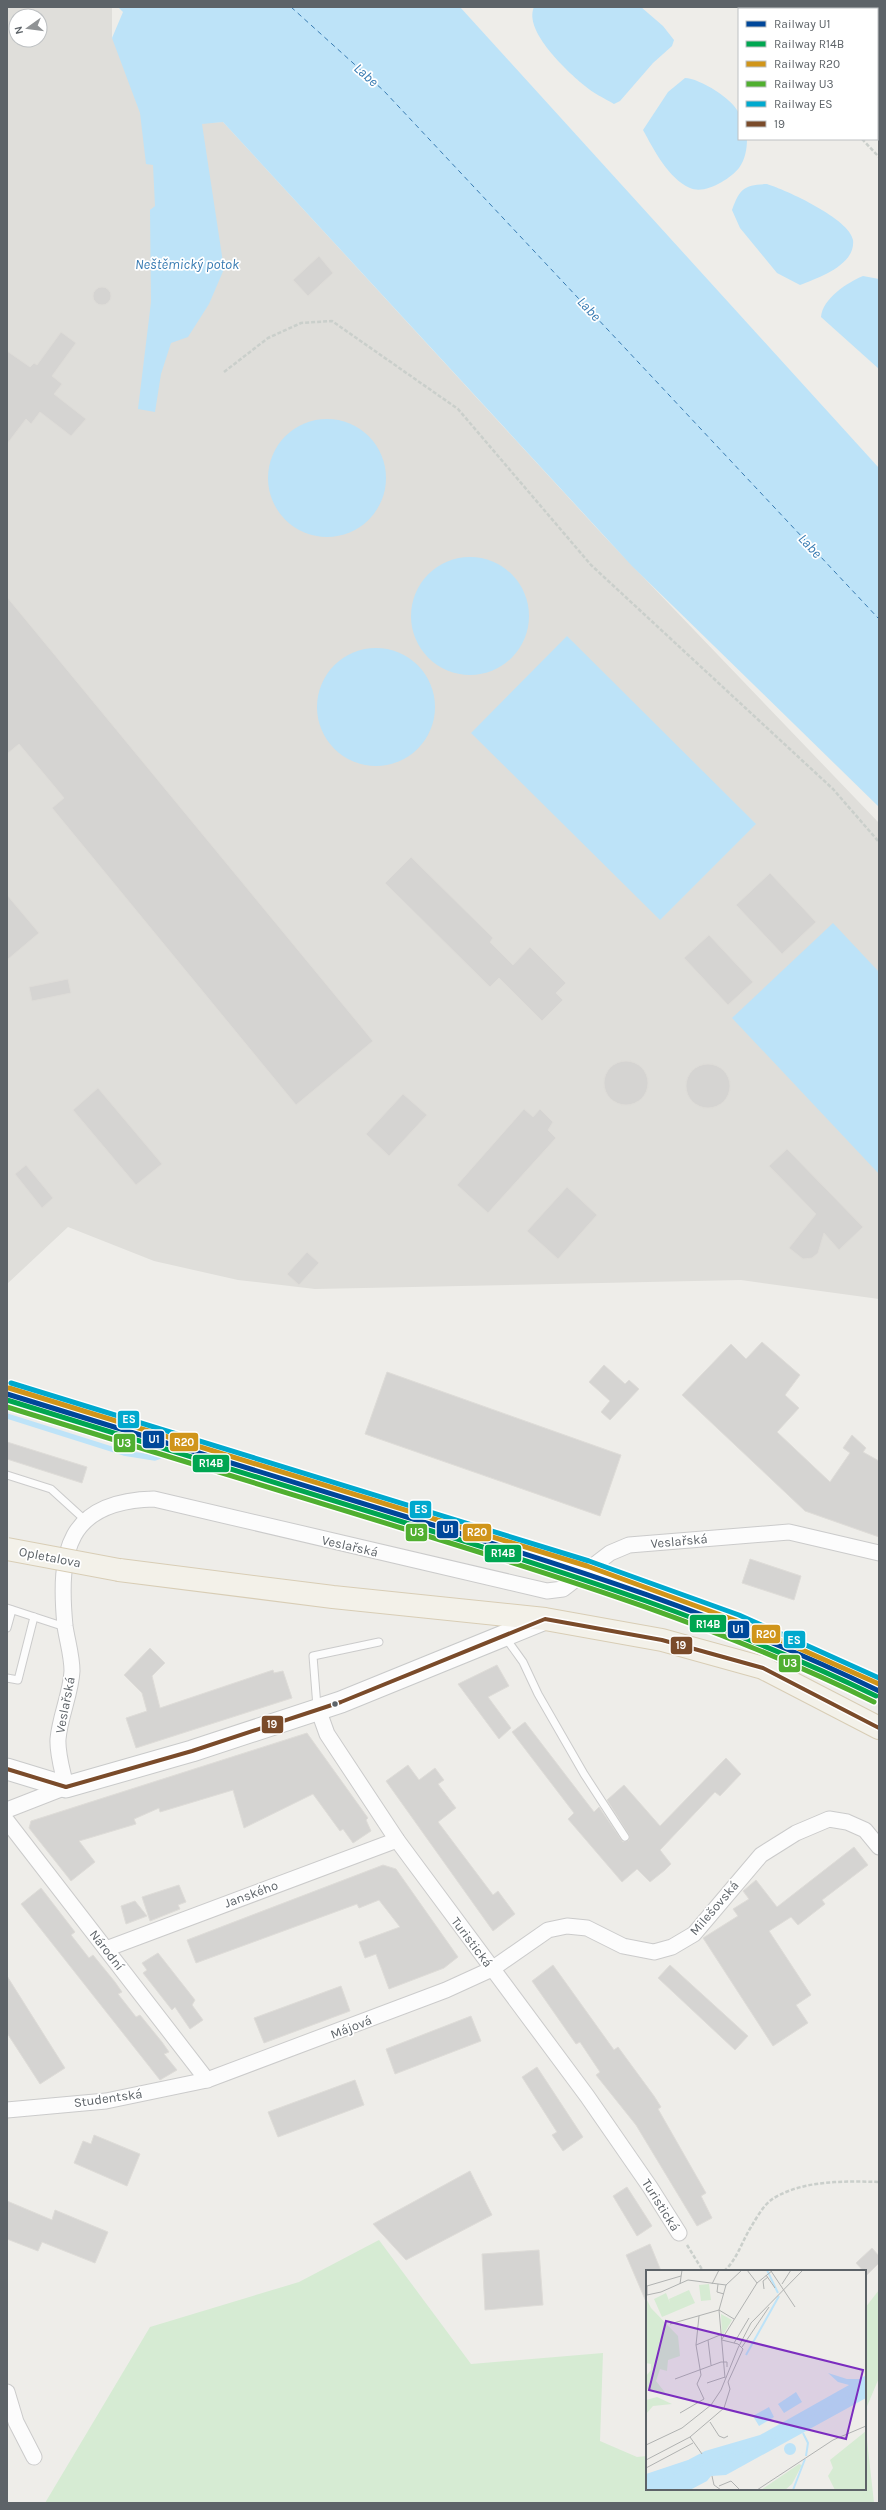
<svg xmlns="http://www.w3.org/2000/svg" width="886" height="2510" font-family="Karla,sans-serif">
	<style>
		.industrial { fill: #dfdeda; fill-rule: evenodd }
		.green { fill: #d6ebd3 }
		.water { fill: #bde3f8 }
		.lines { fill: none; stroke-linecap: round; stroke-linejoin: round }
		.stream { stroke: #bde3f8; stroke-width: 5.5 }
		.ferry { stroke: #387bb2; stroke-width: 1; stroke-dasharray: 5 4; stroke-linecap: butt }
		.building { fill: #d5d4d2; stroke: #dedcd8 }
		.lane-casing { stroke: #cbcbcb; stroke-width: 9 }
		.street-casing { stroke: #cbcbcb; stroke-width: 17 }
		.secondary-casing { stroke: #c9caca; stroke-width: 23 }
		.primary-casing { stroke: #d8cdb5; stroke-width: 24 }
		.path { stroke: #cacfcb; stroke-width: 2.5; stroke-dasharray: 4 2; stroke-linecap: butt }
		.lane { stroke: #fcfcfc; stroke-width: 7 }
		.street { stroke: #fcfcfc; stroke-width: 15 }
		.secondary { stroke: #fcfcfc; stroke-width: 21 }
		.primary { stroke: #f3f1e9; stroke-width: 22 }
		.primary-bridge-casing { stroke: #d8cdb5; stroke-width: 24; stroke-linecap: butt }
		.primary-bridge { stroke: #f3f1e9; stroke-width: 22 }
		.bus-1-casing { stroke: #fff; stroke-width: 7 }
		.bus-1 { stroke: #7a4b2a; stroke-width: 4 }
		.rail-1-casing { stroke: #fff; stroke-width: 8 }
		.rail-2-casing { stroke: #fff; stroke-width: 8 }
		.rail-3-casing { stroke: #fff; stroke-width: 8 }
		.rail-4-casing { stroke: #fff; stroke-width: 8 }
		.rail-5-casing { stroke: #fff; stroke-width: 8 }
		.rail-1 { stroke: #00479a; stroke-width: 5 }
		.rail-2 { stroke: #00a651; stroke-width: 5 }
		.rail-3 { stroke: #d0951a; stroke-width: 5 }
		.rail-4 { stroke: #50af30; stroke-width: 5 }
		.rail-5 { stroke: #00a9ce; stroke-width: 5 }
		.bus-dot { fill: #5d6368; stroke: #fff; stroke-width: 1.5 }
		.labels { text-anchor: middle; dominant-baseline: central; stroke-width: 3.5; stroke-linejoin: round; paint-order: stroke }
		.street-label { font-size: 13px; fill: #5d6368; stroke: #fff }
		.water-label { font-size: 14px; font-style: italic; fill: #387bb2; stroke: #fff }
		.inset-river { fill: none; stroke: #bde3f8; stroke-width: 2 }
		.inset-road { fill: none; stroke: #b0b2b1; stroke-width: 1 }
		.view { fill: #7b2cbf; fill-opacity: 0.15; stroke: #7b2cbf; stroke-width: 2 }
		.inset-edge { fill: none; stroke: #5d6368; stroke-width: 2 }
		.line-badge { stroke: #fff; stroke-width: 1.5 }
		.badge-label { font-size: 11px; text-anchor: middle; font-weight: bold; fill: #fff }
	</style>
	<rect width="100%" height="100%" fill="#eeede9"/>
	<!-- industrial -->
	<path class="industrial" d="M7 7H112V38L202 123 223 122 603 535 879 823V1299L741 1280 315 1289 238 1280 154 1261 68 1227 7 1284ZM16 16H40V40H16Z"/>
	<!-- green -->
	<g class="green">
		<polygon points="379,2240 471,2364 603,2353 600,2441 637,2457 647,2456 647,2489 865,2489 865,2422 874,2503 45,2503 150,2327 299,2282"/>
		<polygon points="879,2290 879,2378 865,2411 865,2308"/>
	</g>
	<!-- water -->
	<g class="water">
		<polygon points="118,7 460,7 879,468 879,807 632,566 223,122 202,124 224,269 209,304 188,337 171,343 161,374 155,412 138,409 151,302 150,210 155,206 153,165 146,164 140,113 112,38 123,12"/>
		<path d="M534 7H641L663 26 674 40 672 46 653 63 620 101 614 104C604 98 593 93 585 86 568 72 523 31 534 7Z"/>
		<path d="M685 78C699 78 735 100 739 114 741 121 739 132 739 139H747C747 149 745 160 739 168 730 179 705 195 690 188 668 178 654 150 643 130L668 92Z"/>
		<path d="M767 184C786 190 850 219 853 240 856 265 818 278 800 285L777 273 740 228 732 210C740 188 744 185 767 184Z"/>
		<path d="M863 276 879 279V369L821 317C822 299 848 282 863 276Z"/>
		<circle cx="327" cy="478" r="59"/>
		<circle cx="470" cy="616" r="59"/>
		<polygon points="567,636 756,824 660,920 471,733"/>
		<circle cx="376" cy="707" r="59"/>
		<polygon points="833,923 879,972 879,1174 732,1018"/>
	</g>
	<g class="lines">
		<!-- stream -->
		<polyline class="stream" points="7,1416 124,1453 155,1458 169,1453"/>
		<!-- ferry -->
		<polyline class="ferry" points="291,7 384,91 879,619"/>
	</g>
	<!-- building -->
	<g class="building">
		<polygon points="319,256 333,273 308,296 293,280"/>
		<circle cx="102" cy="296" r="9"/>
		<polygon points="61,332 76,343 52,376 62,384 54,394 86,419 71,436 40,412 31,424 26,419 7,444 7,351 30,367 34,363 37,365"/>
		<polygon points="7,597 373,1041 296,1105 52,808 64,798 19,744 7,754"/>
		<polygon points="411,857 493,938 490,942 513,965 530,947 566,983 556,993 563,1000 542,1021 499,978 490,987 385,883"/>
		<polygon points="770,873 816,922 782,954 736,905"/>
		<polygon points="7,895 39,933 7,960"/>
		<polygon points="709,935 753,982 728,1005 684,958"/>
		<polygon points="68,979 71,993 32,1001 29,987"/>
		<circle cx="626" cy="1083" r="22"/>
		<circle cx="708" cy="1086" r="22"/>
		<polygon points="98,1088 162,1164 136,1185 73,1110"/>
		<polygon points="403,1094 427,1115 389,1156 366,1134"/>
		<polygon points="524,1109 533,1117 540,1109 553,1122 548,1130 556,1138 488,1213 457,1185"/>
		<polygon points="787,1149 863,1227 839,1250 824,1233 818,1253 812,1258 803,1259 789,1248 816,1214 769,1166"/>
		<polygon points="26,1165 53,1198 42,1208 15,1174"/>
		<polygon points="567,1187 597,1215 558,1259 527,1231"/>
		<polygon points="307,1252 319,1263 299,1285 287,1274"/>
		<polygon points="762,1342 800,1375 785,1395 799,1408 777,1432 830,1482 850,1453 843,1448 852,1435 866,1448 863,1452 879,1461 879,1537 805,1511 682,1395 731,1344 746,1359"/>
		<polygon points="604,1365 625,1384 629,1380 639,1389 610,1420 601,1412 610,1401 589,1382"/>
		<polygon points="387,1372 621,1455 600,1516 365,1434"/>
		<polygon points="7,1442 87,1467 82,1483 7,1459"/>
		<polygon points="750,1559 801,1576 794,1600 742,1583"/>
		<polygon points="150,1648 165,1663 152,1676 160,1708 273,1670 274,1673 283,1671 292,1698 136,1748 126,1718 147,1711 142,1693 124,1675"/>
		<polygon points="497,1665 509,1686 488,1697 511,1728 499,1739 458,1684"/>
		<polygon points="525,1722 594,1812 599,1807 623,1842 629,1840 629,1835 607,1800 624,1785 660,1826 726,1758 741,1774 720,1796 715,1792 660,1850 671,1864 665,1870 650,1882 637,1869 622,1882 568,1819 574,1813 512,1732"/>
		<polygon points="307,1733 368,1818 366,1820 371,1831 353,1843 343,1829 340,1831 313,1794 244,1828 233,1790 160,1812 159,1808 134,1819 136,1824 79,1841 95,1862 71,1881 29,1828 31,1821"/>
		<polygon points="408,1765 419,1780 435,1768 444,1780 438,1784 456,1808 438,1822 493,1895 498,1891 515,1914 493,1931 386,1781"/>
		<polygon points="854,1847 868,1865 822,1900 825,1904 798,1925 791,1917 769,1931 811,1995 796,2005 808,2023 773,2046 703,1938 738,1916 733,1909 749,1899 743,1891 756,1880 777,1907"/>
		<polygon points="383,1865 396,1869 458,1957 444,1968 389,1989 376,1954 365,1958 359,1942 400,1927 379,1900 359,1908 357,1904 196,1963 187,1940"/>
		<polygon points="179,1885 186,1902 178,1905 180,1909 150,1921 142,1897"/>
		<polygon points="41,1888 75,1932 71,1935 89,1958 93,1955 115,1982 122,1992 118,1994 136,2017 140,2015 162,2042 169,2052 164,2054 177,2070 160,2080 21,1904"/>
		<polygon points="135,1901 147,1916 126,1924 121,1906"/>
		<polygon points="158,1953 195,2000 192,2005 203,2020 190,2029 175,2007 172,2010 143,1973 147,1970 142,1963"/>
		<polygon points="553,1965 614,2050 618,2047 654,2096 661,2107 658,2109 706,2193 701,2196 712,2218 697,2226 636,2125 596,2075 600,2072 580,2042 576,2044 532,1981"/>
		<polygon points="670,1965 748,2036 735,2050 658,1978"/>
		<polygon points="7,1976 65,2068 40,2084 7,2033"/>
		<polygon points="341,1986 350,2011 264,2043 254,2018"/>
		<polygon points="471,2016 481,2041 395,2074 386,2049"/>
		<polygon points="537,2067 583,2137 563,2151 552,2135 557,2132 522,2077"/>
		<polygon points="355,2080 364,2105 278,2137 268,2112"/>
		<polygon points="94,2135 140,2154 127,2186 74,2163 83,2141 91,2144"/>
		<polygon points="470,2171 492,2215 406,2260 373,2224"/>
		<polygon points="627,2187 652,2226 637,2236 613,2196"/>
		<polygon points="7,2201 52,2220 55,2210 108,2232 95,2263 42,2242 38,2251 7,2239"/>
		<polygon points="650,2244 661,2271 647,2271 647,2304 626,2255"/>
		<polygon points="872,2248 879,2256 879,2263 867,2275 856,2263"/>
		<polygon points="539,2250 543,2305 485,2310 482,2254"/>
	</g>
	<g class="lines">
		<!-- lane casing -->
		<g class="lane-casing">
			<g id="lane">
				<polyline points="7,1475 51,1489 85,1520"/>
				<polyline points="7,1608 65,1627"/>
				<polyline points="7,1628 12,1610"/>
				<polyline points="505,1637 523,1662 538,1694 584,1774 625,1837"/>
				<polyline points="7,1678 18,1680 34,1617"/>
				<polyline points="317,1707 313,1656 379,1642"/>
			</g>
		</g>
		<!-- street casing -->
		<g class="street-casing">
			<g id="street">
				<polyline points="318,1709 327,1734 397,1840 587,2096 650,2187 679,2233"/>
				<path d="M7 1810 66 1787C63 1772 57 1754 58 1739 60 1716 71 1693 72 1671 72 1656 67 1640 65 1626 58 1551 67 1501 154 1499L547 1591 563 1589 610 1553 629 1545 789 1532 879 1553"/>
				<polyline points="7,1821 207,2080"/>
				<polyline points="106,1949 397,1840"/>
				<polyline points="7,2110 106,2101 207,2080 446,1990 492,1969 548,1930 567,1926 587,1928 623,1946 654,1952 672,1947 694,1934 761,1855 796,1833 829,1819 847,1822 865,1830 879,1847"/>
				<polyline points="7,2392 16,2422 34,2457"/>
			</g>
		</g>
		<!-- secondary casing -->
		<g class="secondary-casing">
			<g id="secondary">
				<polyline points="813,7 814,9"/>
				<polyline points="877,91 879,94"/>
				<polyline points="7,1769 66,1787 192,1751 341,1702 545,1619"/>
			</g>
		</g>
		<!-- primary casing -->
		<g class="primary-casing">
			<polyline id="primary" points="119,1570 333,1597 545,1619 662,1640 763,1668 879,1728"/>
		</g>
		<!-- path -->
		<g class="path">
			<polyline points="741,7 742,9"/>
			<polyline points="862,139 879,157"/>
			<polyline points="224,372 268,338 301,323 332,321 458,409 591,565 833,789 879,842"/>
			<polyline points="687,2245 703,2271"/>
			<path d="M724 2271C737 2260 742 2241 751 2227 757 2217 764 2204 774 2198 804 2180 845 2181 879 2182"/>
		</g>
		<!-- lane -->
		<use href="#lane" class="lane"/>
		<!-- street -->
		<use href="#street" class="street"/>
		<!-- secondary -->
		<use href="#secondary" class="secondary"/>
		<!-- primary -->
		<use href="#primary" class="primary"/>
		<!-- primary-bridge casing -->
		<g class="primary-bridge-casing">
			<polyline id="primary-bridge" points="7,1549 119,1570"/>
		</g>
		<!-- primary-bridge -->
		<use href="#primary-bridge" class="primary-bridge"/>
		<!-- bus-1 casing -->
		<g class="bus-1-casing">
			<g id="bus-1">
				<polyline points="7,1769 66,1787"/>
				<polyline points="66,1787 192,1751 341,1702 545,1619 662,1640 763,1668 879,1728"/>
			</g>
		</g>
		<!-- bus-1 -->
		<use href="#bus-1" class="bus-1"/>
		<!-- rail-1 casing -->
		<g class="rail-1-casing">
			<path id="rail-1" d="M7 1394C141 1435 276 1477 410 1518 570 1567 728 1617 879 1691"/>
		</g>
		<!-- rail-2 casing -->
		<g class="rail-2-casing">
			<path id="rail-2" d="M7 1400C141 1442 275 1483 409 1524 568 1573 726 1623 876 1696"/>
		</g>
		<!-- rail-3 casing -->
		<g class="rail-3-casing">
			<polyline id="rail-3" points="9,1388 587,1566 737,1621 879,1684"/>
		</g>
		<!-- rail-4 casing -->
		<g class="rail-4-casing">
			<path id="rail-4" d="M7 1407C141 1448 274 1489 408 1530 567 1579 724 1628 874 1702"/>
		</g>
		<!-- rail-5 casing -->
		<g class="rail-5-casing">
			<polyline id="rail-5" points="11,1383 589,1561 739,1615 879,1678"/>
		</g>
		<!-- rail-1 -->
		<use href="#rail-1" class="rail-1"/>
		<!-- rail-2 -->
		<use href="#rail-2" class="rail-2"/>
		<!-- rail-3 -->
		<use href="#rail-3" class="rail-3"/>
		<!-- rail-4 -->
		<use href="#rail-4" class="rail-4"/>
		<!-- rail-5 -->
		<use href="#rail-5" class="rail-5"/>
	</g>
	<!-- markers -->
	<circle class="bus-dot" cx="335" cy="1704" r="3.5"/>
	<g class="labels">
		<!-- street labels -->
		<g class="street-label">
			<text transform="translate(679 1541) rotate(-5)">Veslařská</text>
			<text transform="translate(350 1546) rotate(13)">Veslařská</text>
			<text transform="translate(50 1557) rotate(11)">Opletalova</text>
			<text transform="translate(65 1705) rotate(-79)">Veslařská</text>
			<text transform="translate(251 1894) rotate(-20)">Janského</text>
			<text transform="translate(714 1908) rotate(-49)">Milešovská</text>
			<text transform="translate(472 1942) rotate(53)">Turistická</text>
			<text transform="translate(107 1950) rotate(52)">Národní</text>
			<text transform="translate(351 2027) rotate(-21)">Májová</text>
			<text transform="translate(108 2098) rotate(-8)">Studentská</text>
			<text transform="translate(661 2205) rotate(58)">Turistická</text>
		</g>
		<!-- water labels -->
		<g class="water-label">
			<text transform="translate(366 75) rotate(42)">Labe</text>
			<text x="187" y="264">Neštěmický potok</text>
			<text transform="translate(589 309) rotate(47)">Labe</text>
			<text transform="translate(810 546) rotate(47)">Labe</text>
		</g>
	</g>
	<!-- overview -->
	<g transform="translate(646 2270)">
		<rect width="220" height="220" fill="#eeede9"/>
		<path d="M63 14 65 30 55 31 53 15ZM43 20 49 33 16 47 8 29 20 23 24 33 23 29ZM0 28 5 38 32 66 34 86 22 90 21 101 14 99 10 111 21 125 0 119V106L5 100V94L0 93ZM75 44 86 50 77 65H76ZM11 127 26 134 7 136 0 144V130ZM220 161V220H189L182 206 187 198 184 190ZM153 194 156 195 146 214 139 220H115Z" fill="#d6ebd3"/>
		<path d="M182 103 201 109H214L220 105V128L80 205 65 206 61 211 44 220H0V204L42 190 59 181 114 165 203 115 192 112ZM150 122 156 132 138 143 132 134ZM123 137 128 147 113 156 107 146ZM138 179a6 6 0 1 1 12 0a6 6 0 1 1-12 0Z" fill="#bde3f8"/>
		<path class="inset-river" d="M121 0 132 23M100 85 133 26M157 163 162 173 160 186M0 213 115 175 220 117M147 220 159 189"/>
		<path class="inset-road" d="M101 0 111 13M125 1 149 37M120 5 129 18M35 6 1 16V25L15 22 42 10 80 15M34 14 36 0M66 14 73 0M72 14 71 22 78 24M136 14 145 0M118 19 117 11 122 7M24 54 73 40 88 49M76 69 111 13 127 0M62 70 65 95M88 73 103 48M50 75 74 65M96 77 123 37M79 108 73 40 80 15 96 0M29 109 75 92H81V97M61 113 79 107M34 143 58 129 51 114 55 105 50 75 53 46M64 152 73 166 78 168 82 166M44 167 56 184M0 175 36 158 65 135 75 120 92 78 105 53 157 0M0 190 44 167 78 138 84 119 82 112 97 79 92 74 76 70M0 198 47 173M66 206 68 215 75 220M73 216 85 211 94 220M111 220 187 170 220 156"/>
		<path class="view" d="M20 51 217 100 200 169 3 120Z"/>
		<rect width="220" height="220" class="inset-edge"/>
	</g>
	<g class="line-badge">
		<rect x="117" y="1410" width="23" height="19" rx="4" fill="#00a9ce"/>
		<rect x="142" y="1430" width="23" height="19" rx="4" fill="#00479a"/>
		<rect x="169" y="1432" width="30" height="20" rx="4" fill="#d0951a"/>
		<rect x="113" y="1433" width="23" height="20" rx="4" fill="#50af30"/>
		<rect x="192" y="1454" width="38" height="19" rx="4" fill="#00a651"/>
		<rect x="409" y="1500" width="23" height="19" rx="4" fill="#00a9ce"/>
		<rect x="436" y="1520" width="23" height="19" rx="4" fill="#00479a"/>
		<rect x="462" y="1523" width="30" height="19" rx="4" fill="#d0951a"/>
		<rect x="405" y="1523" width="23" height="19" rx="4" fill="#50af30"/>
		<rect x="484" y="1544" width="38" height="19" rx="4" fill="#00a651"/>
		<rect x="689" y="1614" width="38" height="19" rx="4" fill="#00a651"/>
		<rect x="727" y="1620" width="23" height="19" rx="4" fill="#00479a"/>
		<rect x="751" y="1624" width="30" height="20" rx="4" fill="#d0951a"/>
		<rect x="783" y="1630" width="23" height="19" rx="4" fill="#00a9ce"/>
		<rect x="670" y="1636" width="23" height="19" rx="4" fill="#7a4b2a"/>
		<rect x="778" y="1654" width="23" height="19" rx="4" fill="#50af30"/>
		<rect x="261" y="1715" width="23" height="19" rx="4" fill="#7a4b2a"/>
	</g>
	<g class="badge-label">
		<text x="129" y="1423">ES</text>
		<text x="154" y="1443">U1</text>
		<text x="184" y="1446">R20</text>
		<text x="124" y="1447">U3</text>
		<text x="211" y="1467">R14B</text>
		<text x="421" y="1513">ES</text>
		<text x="448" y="1533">U1</text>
		<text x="477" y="1536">R20</text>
		<text x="417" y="1536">U3</text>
		<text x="503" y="1557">R14B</text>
		<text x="708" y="1628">R14B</text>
		<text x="738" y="1633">U1</text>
		<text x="766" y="1638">R20</text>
		<text x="794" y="1644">ES</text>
		<text x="681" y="1649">19</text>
		<text x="790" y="1667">U3</text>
		<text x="272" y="1728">19</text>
	</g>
	<!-- border -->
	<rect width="886" height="2510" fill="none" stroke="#5d6368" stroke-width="16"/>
	<!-- legend -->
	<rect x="738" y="8" width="140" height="132" fill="#ffffff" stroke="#bec1c3"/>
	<rect x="746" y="21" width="20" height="6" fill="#00479a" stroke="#bec1c3"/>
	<text x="774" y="28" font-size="12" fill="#5d6368">Railway U1</text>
	<rect x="746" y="41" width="20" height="6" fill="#00a651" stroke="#bec1c3"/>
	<text x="774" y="48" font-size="12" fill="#5d6368">Railway R14B</text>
	<rect x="746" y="61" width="20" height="6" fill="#d0951a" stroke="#bec1c3"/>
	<text x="774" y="68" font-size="12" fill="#5d6368">Railway R20</text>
	<rect x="746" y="81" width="20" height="6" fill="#50af30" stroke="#bec1c3"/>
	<text x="774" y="88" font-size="12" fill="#5d6368">Railway U3</text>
	<rect x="746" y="101" width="20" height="6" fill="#00a9ce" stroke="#bec1c3"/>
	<text x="774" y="108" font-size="12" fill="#5d6368">Railway ES</text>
	<rect x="746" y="121" width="20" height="6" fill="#7a4b2a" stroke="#bec1c3"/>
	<text x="774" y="128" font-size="12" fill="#5d6368">19</text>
	<!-- north arrow -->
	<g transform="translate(28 28) rotate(256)"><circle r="19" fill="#ffffff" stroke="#bec1c3"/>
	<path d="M0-3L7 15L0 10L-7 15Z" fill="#909395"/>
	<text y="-6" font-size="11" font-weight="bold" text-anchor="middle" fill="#5d6368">N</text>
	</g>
</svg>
